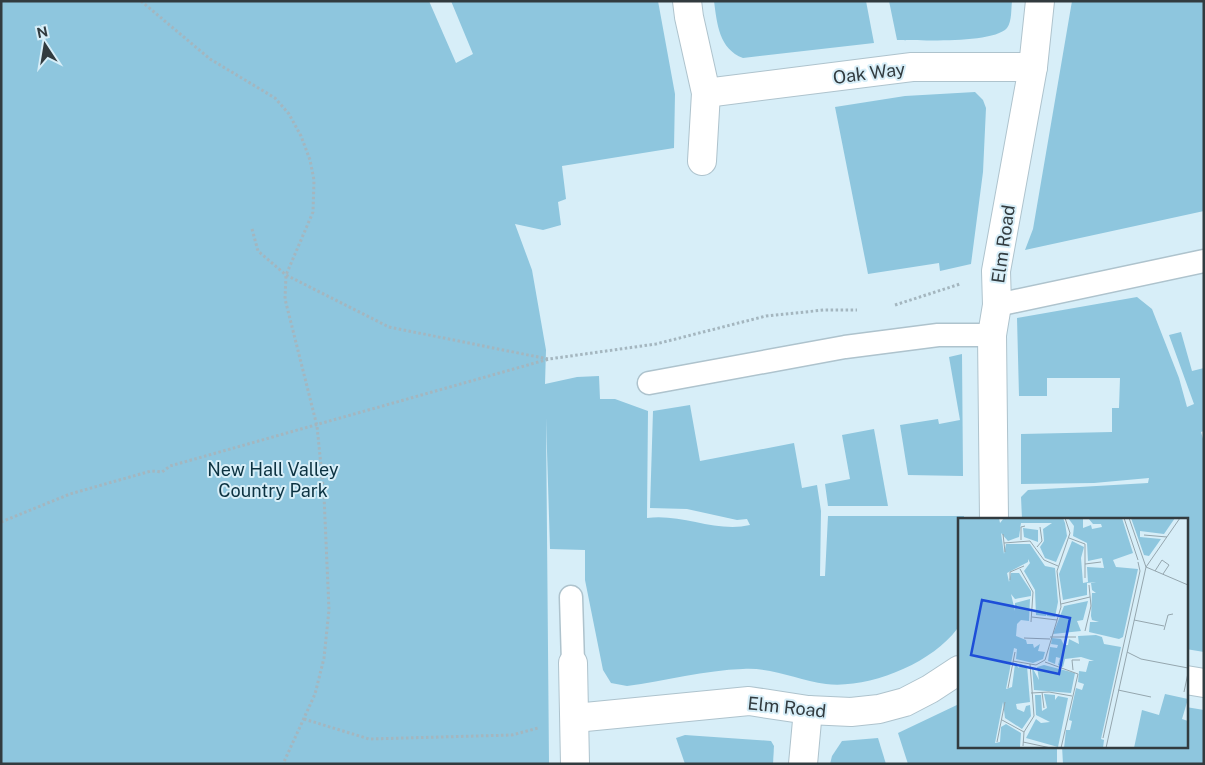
<svg xmlns="http://www.w3.org/2000/svg" width="1205" height="765" font-family="'Public Sans',sans-serif">
	<style>
		.green { fill: #8ec6de }
		.lines { fill: none; stroke-linecap: round; stroke-linejoin: round }
		.service-casing { stroke: #aec3cd; stroke-width: 25 }
		.minor-casing { stroke: #aec3cd; stroke-width: 30 }
		.path { stroke: #a4b6bf; stroke-width: 3; stroke-dasharray: 2.5 2.5; stroke-linecap: butt }
		.service { stroke: #fff; stroke-width: 22 }
		.minor { stroke: #fff; stroke-width: 28 }
		.labels { text-anchor: middle; dominant-baseline: central; stroke-width: 4; stroke-linejoin: round; paint-order: stroke }
		.street-label { font-size: 18px; fill: #323b3f; stroke: #d7eef8 }
		.park-label { font-size: 18px; fill: #0c3241; stroke: #d7eef8 }
		.inset-road { fill: none; stroke: #95a6ae; stroke-width: 1 }
		.view { fill: #1d4ed8; fill-opacity: 0.15; stroke: #1d4ed8; stroke-width: 2.5 }
		.inset-edge { fill: none; stroke: #323b3f; stroke-width: 2.5 }
	</style>
	<rect width="100%" height="100%" fill="#d7eef8"/>
	<!-- green -->
	<g class="green">
		<path d="M1 1H429L456 63 473 54 451 1H658L675 94 674 148 562 166 566 199 558 202 561 225 543 230 515 224 532 270 546 350 545 384 577 377 599 376 600 399H615L648 411 647 518C681 513 716 533 750 525L747 519 737 520 687 509 650 508 653 411 690 405 700 461 794 443 802 488 817 485 821 511 820 576H825L828 516H964V519H959L957 629C931 664 868 689 826 684 798 680 771 667 743 669 706 670 664 681 627 686L611 683 603 670 585 580V550L550 549 546 418 549 764H1Z"/>
		<path d="M714 1H866L874 43 743 58C719 49 717 24 714 1Z"/>
		<path d="M889 1H1012C1011 9 1012 21 1007 28 993 44 919 40 897 40Z"/>
		<polygon points="1072,1 1204,1 1204,211 1025,250 1033,229"/>
		<polygon points="975,92 983,100 986,108 983,172 971,264 940,271 939,263 868,274 835,107 905,96"/>
		<polygon points="1137,297 1152,309 1179,378 1187,407 1194,404 1169,335 1181,332 1192,371 1204,368 1204,431 1201,432 1204,442 1204,652 1186,649 1186,519 1022,519 1021,497 1028,490 1148,483 1149,478 1094,483 1021,484 1021,434 1112,432 1112,408 1119,408 1120,378 1047,378 1047,396 1019,396 1017,318"/>
		<polygon points="962,354 963,476 908,475 900,425 938,419 939,424 960,420 949,357"/>
		<polygon points="874,429 888,506 828,506 825,484 850,479 842,435"/>
		<polygon points="959,704 959,746 1057,746 1057,764 908,764 898,733"/>
		<polygon points="1186,707 1204,710 1204,764 1063,764 1062,746 1186,746"/>
		<polygon points="685,735 771,741 774,746 773,764 685,764 676,738"/>
		<polygon points="878,738 886,764 830,764 832,756 842,741"/>
	</g>
	<g class="lines">
		<!-- service casing -->
		<g class="service-casing">
			<g id="service">
				<polyline points="997,305 1204,261"/>
				<polyline points="649,383 845,347 938,335 992,335"/>
				<polyline points="571,597 573,663"/>
			</g>
		</g>
		<!-- minor casing -->
		<g class="minor-casing">
			<g id="minor">
				<polyline points="687,1 689,17 706,93 702,161"/>
				<polyline points="706,93 912,67 1033,67"/>
				<polyline points="994,519 992,335 997,305 996,271 1033,67 1040,1"/>
				<polyline points="573,663 575,764"/>
				<polyline points="1186,680 1204,683"/>
				<polyline points="575,718 749,701 808,710 851,712 879,709 905,702 930,689 959,670"/>
				<polyline points="803,764 808,710"/>
			</g>
		</g>
		<!-- path -->
		<g class="path">
			<polyline points="141,1 210,59 275,98 289,114 301,136 310,160 314,180 313,212 286,275 285,299 317,426 324,496 329,610 324,658 315,694 283,764"/>
			<polyline points="252,229 258,251 286,275 389,327 548,359"/>
			<polyline points="895,305 960,284"/>
			<polyline points="1,522 70,494 151,471 162,472 170,466 549,359 656,344 766,316 824,310 857,310"/>
			<polyline points="304,719 369,739 512,735 538,728"/>
		</g>
		<!-- service -->
		<use href="#service" class="service"/>
		<!-- minor -->
		<use href="#minor" class="minor"/>
	</g>
	<g class="labels">
		<!-- street labels -->
		<g class="street-label">
			<text transform="translate(869 73) rotate(-7)">Oak Way</text>
			<text transform="translate(1003 244) rotate(-82)">Elm Road</text>
			<text transform="translate(787 707) rotate(6)">Elm Road</text>
		</g>
		<!-- park labels -->
		<g class="park-label">
			<text x="273" y="469">New Hall Valley<tspan x="273" dy="21">Country Park</tspan></text>
		</g>
	</g>
	<!-- overview -->
	<g transform="translate(958 518)">
		<rect width="230" height="230" fill="#d7eef8"/>
		<path d="M0 0H41L42 5 46 0H105L107 5 109 18 98 44 87 40 82 29 86 23 85 11 94 5H63L61 19 50 23 43 15 46 36 48 26H72L87 48 97 50 100 84 97 99 89 98V93L88 98 78 97 77 72 66 53 72 45 70 41V44L49 55 51 64 53 55H61L73 73V78L57 81 53 76 57 93V85L72 81 71 103 63 102 59 106 58 118 68 122 69 126H75L76 130 82 126 80 133 87 134 85 141 75 145 58 141 59 131 56 130 48 171 54 169 57 146 61 150 62 146 69 148 72 184 58 186 59 191 66 194 68 188 72 187 73 198 64 211 47 200 45 184 37 225 42 224 43 209 48 206 63 215 62 229 0 230ZM110 0H125V10L133 7 134 11 144 9 143 6H135L130 0H164L175 35 155 42 158 49 180 51 165 119 161 121 131 114 132 104H141L134 102 133 98 134 75H138L134 72 133 65 138 64 129 65V77L105 82 101 56 114 23 126 29 123 40 125 65 130 64 129 49 146 50 144 40 130 43 129 25 115 18 116 8ZM173 0H217L206 16 182 13V19L203 21 191 38 186 37ZM65 10 80 12V24L66 19ZM130 83 125 102 119 103 123 113 95 116 106 88ZM138 117 144 119 146 126 163 129 143 221 146 222 145 230H106L108 212H112L114 203 111 202 118 170 124 172 126 166 120 164 121 153 128 154 131 143H136L123 139 107 141 105 149 100 147 102 140 98 139 97 146 90 143 92 129 99 130 100 127 93 126 94 120 103 121 106 127H110L111 121 121 126 120 118ZM86 147 117 155 113 175 76 172 74 149 81 162 79 149ZM86 176 97 177V182L100 178 110 180 100 229 68 220 78 201 83 205 92 204 78 197 77 177H83L84 193 89 190ZM207 176 230 181 224 201 230 203V230H176L184 192 201 197Z" fill="#8ec6de"/>
		<path class="inset-road" d="M166 0 180 42M222 0 188 49 230 67M45 16 47 34M186 17 209 19M111 20 127 26V60M63 22V9L67 8M46 25 72 23 86 42 100 48M79 29 84 23 82 9M127 46 143 44M62 51 75 74 73 104M197 53 204 42 211 47 205 56M52 62V54L66 48M103 86 132 79M74 99 99 102M176 102 206 108M206 112 210 97 215 96M127 113 133 88 131 67M92 119H118M66 120 92 121M169 134 183 141 230 150M55 143 78 147 87 142 103 89 99 53 112 15 107 0M87 144 120 156 103 230M115 152 114 142H122M50 170 57 134M160 172 193 179M84 174 86 190M226 174 230 155M73 175 91 174 114 178M44 202 66 214M145 220 182 53 180 44M39 224 47 184M65 224 93 230M65 228 66 214 76 198 72 146M148 230 188 49 171 0"/>
		<path class="view" d="M24 82 112 100 101 156 13 137Z"/>
		<rect width="230" height="230" class="inset-edge"/>
	</g>
	<!-- border -->
	<rect width="1205" height="765" fill="none" stroke="#323b3f" stroke-width="5"/>
	<!-- north arrow -->
	<g transform="translate(45 45) rotate(348)" stroke="#d7eef8" stroke-width="4" paint-order="stroke">
	<path d="M0-4L9 19L0 12L-9 19Z" fill="#323b3f"/>
	<text y="-8" font-size="14" font-weight="bold" text-anchor="middle" fill="#323b3f">N</text>
	</g>
</svg>
